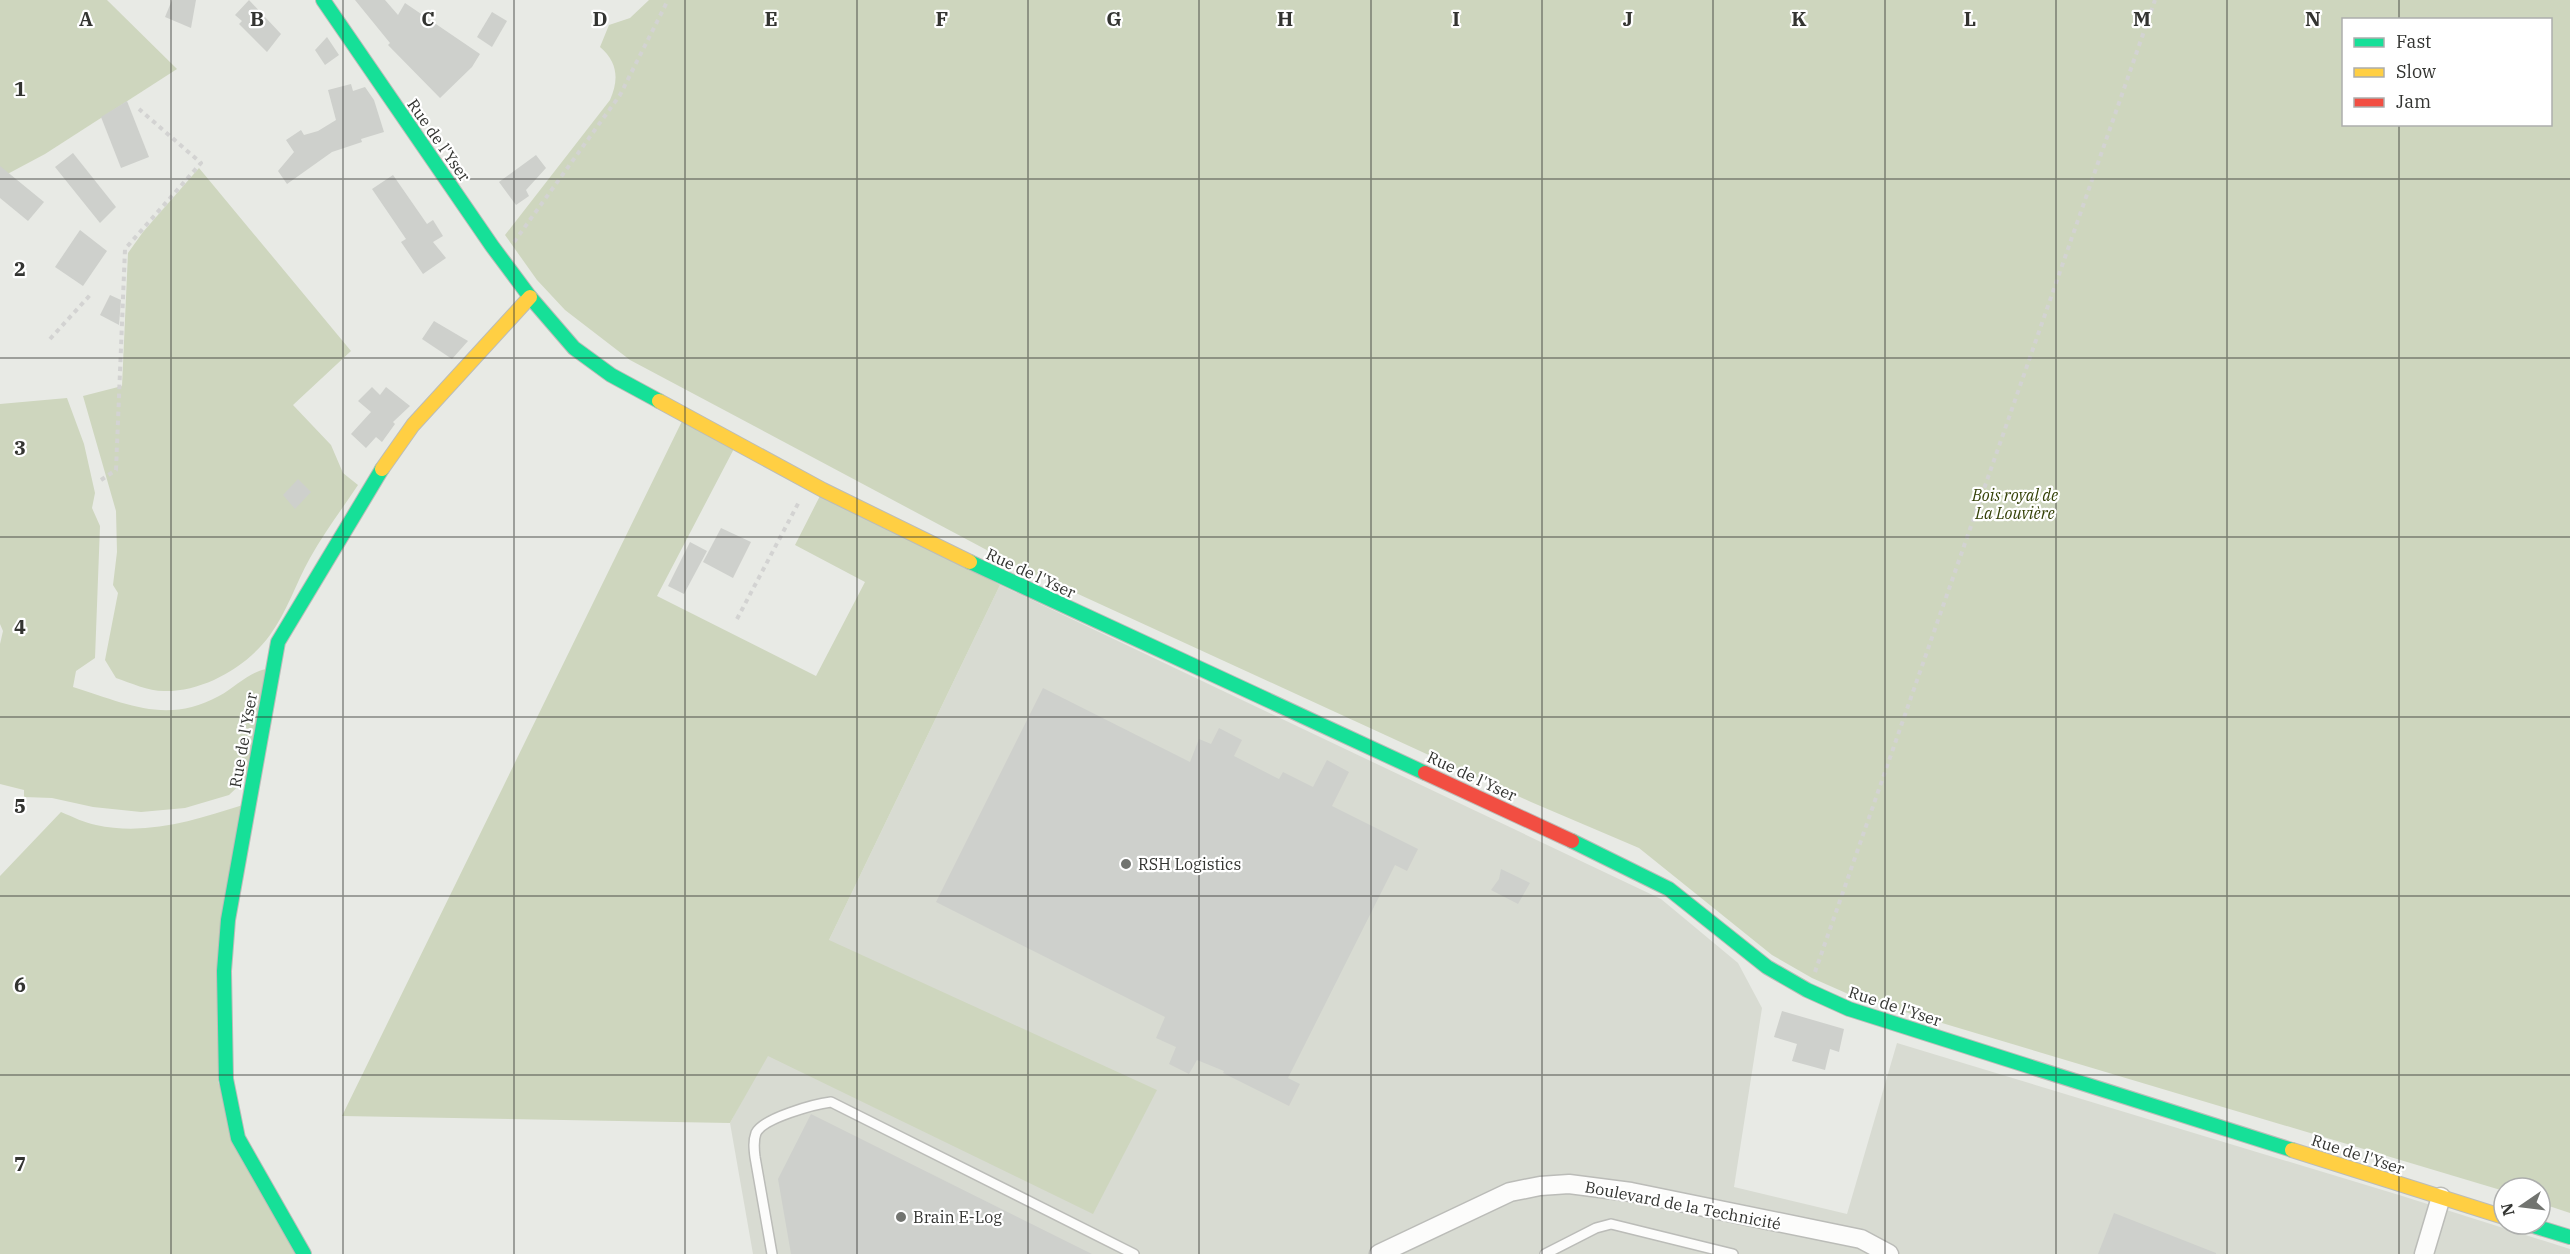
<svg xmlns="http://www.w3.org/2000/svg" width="2570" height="1254" font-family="'IBM Plex Serif',serif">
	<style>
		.built { fill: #d8dbd2 }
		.green { fill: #ced6be; fill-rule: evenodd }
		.building { fill: #ced0cc }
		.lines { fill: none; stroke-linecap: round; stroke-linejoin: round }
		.lane-casing { stroke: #bbbcb8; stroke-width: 12 }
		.street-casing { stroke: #bbbcb8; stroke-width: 21 }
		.fast-casing { stroke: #bbbcb8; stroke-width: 16 }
		.slow-casing { stroke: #bbbcb8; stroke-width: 16 }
		.jam-casing { stroke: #bbbcb8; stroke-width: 16 }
		.path { stroke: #d3d3d2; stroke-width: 4; stroke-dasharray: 4.5 4.5; stroke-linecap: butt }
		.lane { stroke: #fcfcfb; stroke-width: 9 }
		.street { stroke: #fcfcfb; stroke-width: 18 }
		.fast { stroke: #16e098; stroke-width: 14 }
		.slow { stroke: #ffcf43; stroke-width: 14 }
		.jam { stroke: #f24e42; stroke-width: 14 }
		.grid { fill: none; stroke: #333431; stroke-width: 1.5; stroke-opacity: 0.55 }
		.poi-dot { fill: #727470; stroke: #fff; stroke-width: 2 }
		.labels { text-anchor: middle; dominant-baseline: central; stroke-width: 4.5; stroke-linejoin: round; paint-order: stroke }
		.street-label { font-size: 16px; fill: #333431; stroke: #fff }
		.park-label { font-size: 16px; font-style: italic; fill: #344107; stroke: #fff }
		.poi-label { font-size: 16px; fill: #333431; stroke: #fff; text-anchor: start }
		.grid-label { font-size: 20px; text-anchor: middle; font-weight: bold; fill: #333431; stroke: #fff; stroke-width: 4.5; stroke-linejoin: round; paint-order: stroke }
	</style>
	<rect width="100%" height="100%" fill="#e8eae5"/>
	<!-- built -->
	<polygon class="built" points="1000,585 1661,899 1738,963 1762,1008 1734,1187 1847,1214 1897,1043 2399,1195 2570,1249 2570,1254 753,1254 730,1123 829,940"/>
	<!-- green -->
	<g class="green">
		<polygon points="0,0 107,0 177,69 45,154 0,178"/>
		<path d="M649 0H2570V1213L2540 1203V1188H2504V1191L1855 997 1812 978 1772 955 1639 848 1531 802 1013 564 630 360 565 310 537 280 505 235 610 100C619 80 618 62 600 47L609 25 630 18ZM2344 20H2550V124H2344Z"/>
		<path d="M199 168 351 351 293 405 331 445 343 473 358 485C342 509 324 533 310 558 296 583 287 612 270 635 247 667 203 692 164 691 148 691 131 683 116 678L105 660 118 593 113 585 117 552 116 511 83 396 122 386 128 253 143 232Z"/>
		<path d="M67 398 84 444 95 493 92 508 100 526 95 658 76 671 73 687C125 703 166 725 219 696 236 687 247 673 266 669L248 777 229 795 185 808 141 812 93 807 52 798 24 797V790L0 784V644L3 631 0 624V404Z"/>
		<polygon points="685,415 737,443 657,596 816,676 865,582 795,545 823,490 1000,585 829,940 1157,1090 1093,1214 768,1056 730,1123 342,1116"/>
		<path d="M243 805 218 1082 298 1254H0V876L61 812C73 817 85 823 96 825 147 836 195 820 243 805Z"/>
	</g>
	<!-- building -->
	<g class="building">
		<polygon points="172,0 196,0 191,28 165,17"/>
		<polygon points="249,0 281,34 267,52 239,24 242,21 235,15"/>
		<polygon points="355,0 385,0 398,15 405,3 480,54 472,67 440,98 388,45 390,43"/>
		<polygon points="492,12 507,21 492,47 477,37"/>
		<polygon points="327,37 339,55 325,65 315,50"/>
		<polygon points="351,84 353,91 365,87 374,100 384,132 361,139 362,142 332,152 287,184 278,171 294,152 286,140 301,130 304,135 318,131 336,120 328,90"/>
		<polygon points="127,101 149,157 121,168 101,117"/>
		<polygon points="73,153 116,207 100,223 55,167"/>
		<polygon points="536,155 546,168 526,190 529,196 516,205 499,182"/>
		<polygon points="0,166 44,202 28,221 0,198"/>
		<polygon points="393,175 427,224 433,220 443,236 433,242 446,258 423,274 401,242 406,239 372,189"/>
		<polygon points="80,230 107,251 83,286 55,267"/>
		<polygon points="110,295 121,300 119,325 100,315"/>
		<polygon points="434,321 468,341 452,359 422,339"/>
		<polygon points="372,387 380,395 386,387 410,406 393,422 395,424 382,442 376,437 366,448 351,434 371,412 358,401"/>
		<polygon points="298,479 311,492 295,509 283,495"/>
		<polygon points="721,528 751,542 733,578 703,562"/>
		<polygon points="690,542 707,551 684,594 668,586"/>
		<polygon points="1043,688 1190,762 1199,739 1211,744 1219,728 1242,740 1234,756 1279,779 1283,772 1313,787 1327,760 1349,772 1332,806 1418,849 1407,871 1395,865 1288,1078 1300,1084 1289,1106 1223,1073 1224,1071 1197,1060 1189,1074 1169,1064 1176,1047 1156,1038 1165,1017 936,902"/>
		<polygon points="1501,869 1530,883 1518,904 1491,890 1499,879"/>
		<polygon points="1782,1011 1844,1029 1839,1052 1830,1049 1825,1070 1792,1061 1797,1044 1774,1037"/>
		<polygon points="811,1114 1092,1254 791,1254 778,1179"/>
		<polygon points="2114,1213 2216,1253 2216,1254 2098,1254"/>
	</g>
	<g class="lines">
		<!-- lane casing -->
		<g class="lane-casing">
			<g id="lane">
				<path d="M772 1254 755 1157C754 1149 753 1141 756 1133 763 1118 815 1104 831 1102L1134 1254"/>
				<polyline points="1545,1254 1596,1228 1611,1224 1733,1254"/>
			</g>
		</g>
		<!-- street casing -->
		<g class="street-casing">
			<g id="street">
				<polyline points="1379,1254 1510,1192 1540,1186 1569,1184 1631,1192 1861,1239 1889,1254"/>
				<polyline points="2424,1254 2441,1197"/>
			</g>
		</g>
		<!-- fast casing -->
		<g class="fast-casing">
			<g id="fast">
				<polyline points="323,0 492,246 530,297 574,348 611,375 659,401"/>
				<polyline points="970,562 1425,773"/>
				<polyline points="1572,841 1669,889 1767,967 1807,990 1849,1009 2292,1150"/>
				<polyline points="2527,1224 2570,1237"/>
				<polyline points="304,1254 238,1138 226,1079 224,971 228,920 278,642 382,469"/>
			</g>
		</g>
		<!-- slow casing -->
		<g class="slow-casing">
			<g id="slow">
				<polyline points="659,401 823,490 970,562"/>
				<polyline points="382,469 413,425 530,297"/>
				<polyline points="2292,1150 2504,1217"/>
			</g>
		</g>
		<!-- jam casing -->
		<g class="jam-casing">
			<polyline id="jam" points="1425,773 1572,841"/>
		</g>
		<!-- path -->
		<g class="path">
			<polyline points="514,242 620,95 668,0"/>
			<polyline points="50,339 91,294"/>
			<polyline points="101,480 116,470 125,249 201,163 139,109"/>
			<polyline points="737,619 800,500"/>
			<polyline points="1815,972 2155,0"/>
		</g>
		<!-- lane -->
		<use href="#lane" class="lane"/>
		<!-- street -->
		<use href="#street" class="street"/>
		<!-- fast -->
		<use href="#fast" class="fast"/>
		<!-- slow -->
		<use href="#slow" class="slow"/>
		<!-- jam -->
		<use href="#jam" class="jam"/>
	</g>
	<!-- grid -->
	<path class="grid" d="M171 0V1254M343 0V1254M514 0V1254M685 0V1254M857 0V1254M1028 0V1254M1199 0V1254M1371 0V1254M1542 0V1254M1713 0V1254M1885 0V1254M2056 0V1254M2227 0V1254M2399 0V20M2399 124V1254M0 179H2570M0 358H2570M0 537H2570M0 717H2570M0 896H2570M0 1075H2570"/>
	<!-- markers -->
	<g class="poi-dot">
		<circle cx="1126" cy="864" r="6"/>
		<circle cx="901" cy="1217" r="6"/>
	</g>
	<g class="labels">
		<!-- street labels -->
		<g class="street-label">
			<text transform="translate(439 140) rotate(55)">Rue de l'Yser</text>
			<text transform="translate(1031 573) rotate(25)">Rue de l'Yser</text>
			<text transform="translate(243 740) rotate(-80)">Rue de l'Yser</text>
			<text transform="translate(1472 776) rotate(25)">Rue de l'Yser</text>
			<text transform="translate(1895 1006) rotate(18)">Rue de l'Yser</text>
			<text transform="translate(2358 1154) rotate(18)">Rue de l'Yser</text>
			<text transform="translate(1683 1205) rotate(11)">Boulevard de la Technicité</text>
		</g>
		<!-- park labels -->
		<g class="park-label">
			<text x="2015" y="495">Bois royal de<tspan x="2015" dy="18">La Louvière</tspan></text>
		</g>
		<!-- poi labels -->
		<g class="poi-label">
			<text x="1138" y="864">RSH Logistics</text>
			<text x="913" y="1217">Brain E-Log</text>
		</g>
	</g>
	<g class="grid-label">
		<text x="86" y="26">A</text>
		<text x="257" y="26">B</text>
		<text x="428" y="26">C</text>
		<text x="600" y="26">D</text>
		<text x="771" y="26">E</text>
		<text x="942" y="26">F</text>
		<text x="1114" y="26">G</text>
		<text x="1285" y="26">H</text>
		<text x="1456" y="26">I</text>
		<text x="1628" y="26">J</text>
		<text x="1799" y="26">K</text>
		<text x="1970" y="26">L</text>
		<text x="2142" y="26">M</text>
		<text x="2313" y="26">N</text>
		<text x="20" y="96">1</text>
		<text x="20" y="276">2</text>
		<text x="20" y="455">3</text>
		<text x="20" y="634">4</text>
		<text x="20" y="813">5</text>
		<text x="20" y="992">6</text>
		<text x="20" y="1171">7</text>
	</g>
	<!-- legend -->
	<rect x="2342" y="18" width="210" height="108" fill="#ffffff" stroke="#adaead" stroke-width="1.5"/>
	<rect x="2354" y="38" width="30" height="9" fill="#16e098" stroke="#adaead" stroke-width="1.5"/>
	<text x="2396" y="48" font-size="18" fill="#333431">Fast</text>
	<rect x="2354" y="68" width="30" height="9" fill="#ffcf43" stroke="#adaead" stroke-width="1.5"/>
	<text x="2396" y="78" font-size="18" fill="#333431">Slow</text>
	<rect x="2354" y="98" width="30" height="9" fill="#f24e42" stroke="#adaead" stroke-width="1.5"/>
	<text x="2396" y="108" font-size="18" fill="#333431">Jam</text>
	<!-- north arrow -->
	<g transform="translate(2522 1206) rotate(256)"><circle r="28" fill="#ffffff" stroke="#adaead" stroke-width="1.5"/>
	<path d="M0-4.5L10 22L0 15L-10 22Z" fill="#727470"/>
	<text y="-9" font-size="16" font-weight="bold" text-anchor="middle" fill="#333431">N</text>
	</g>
</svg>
